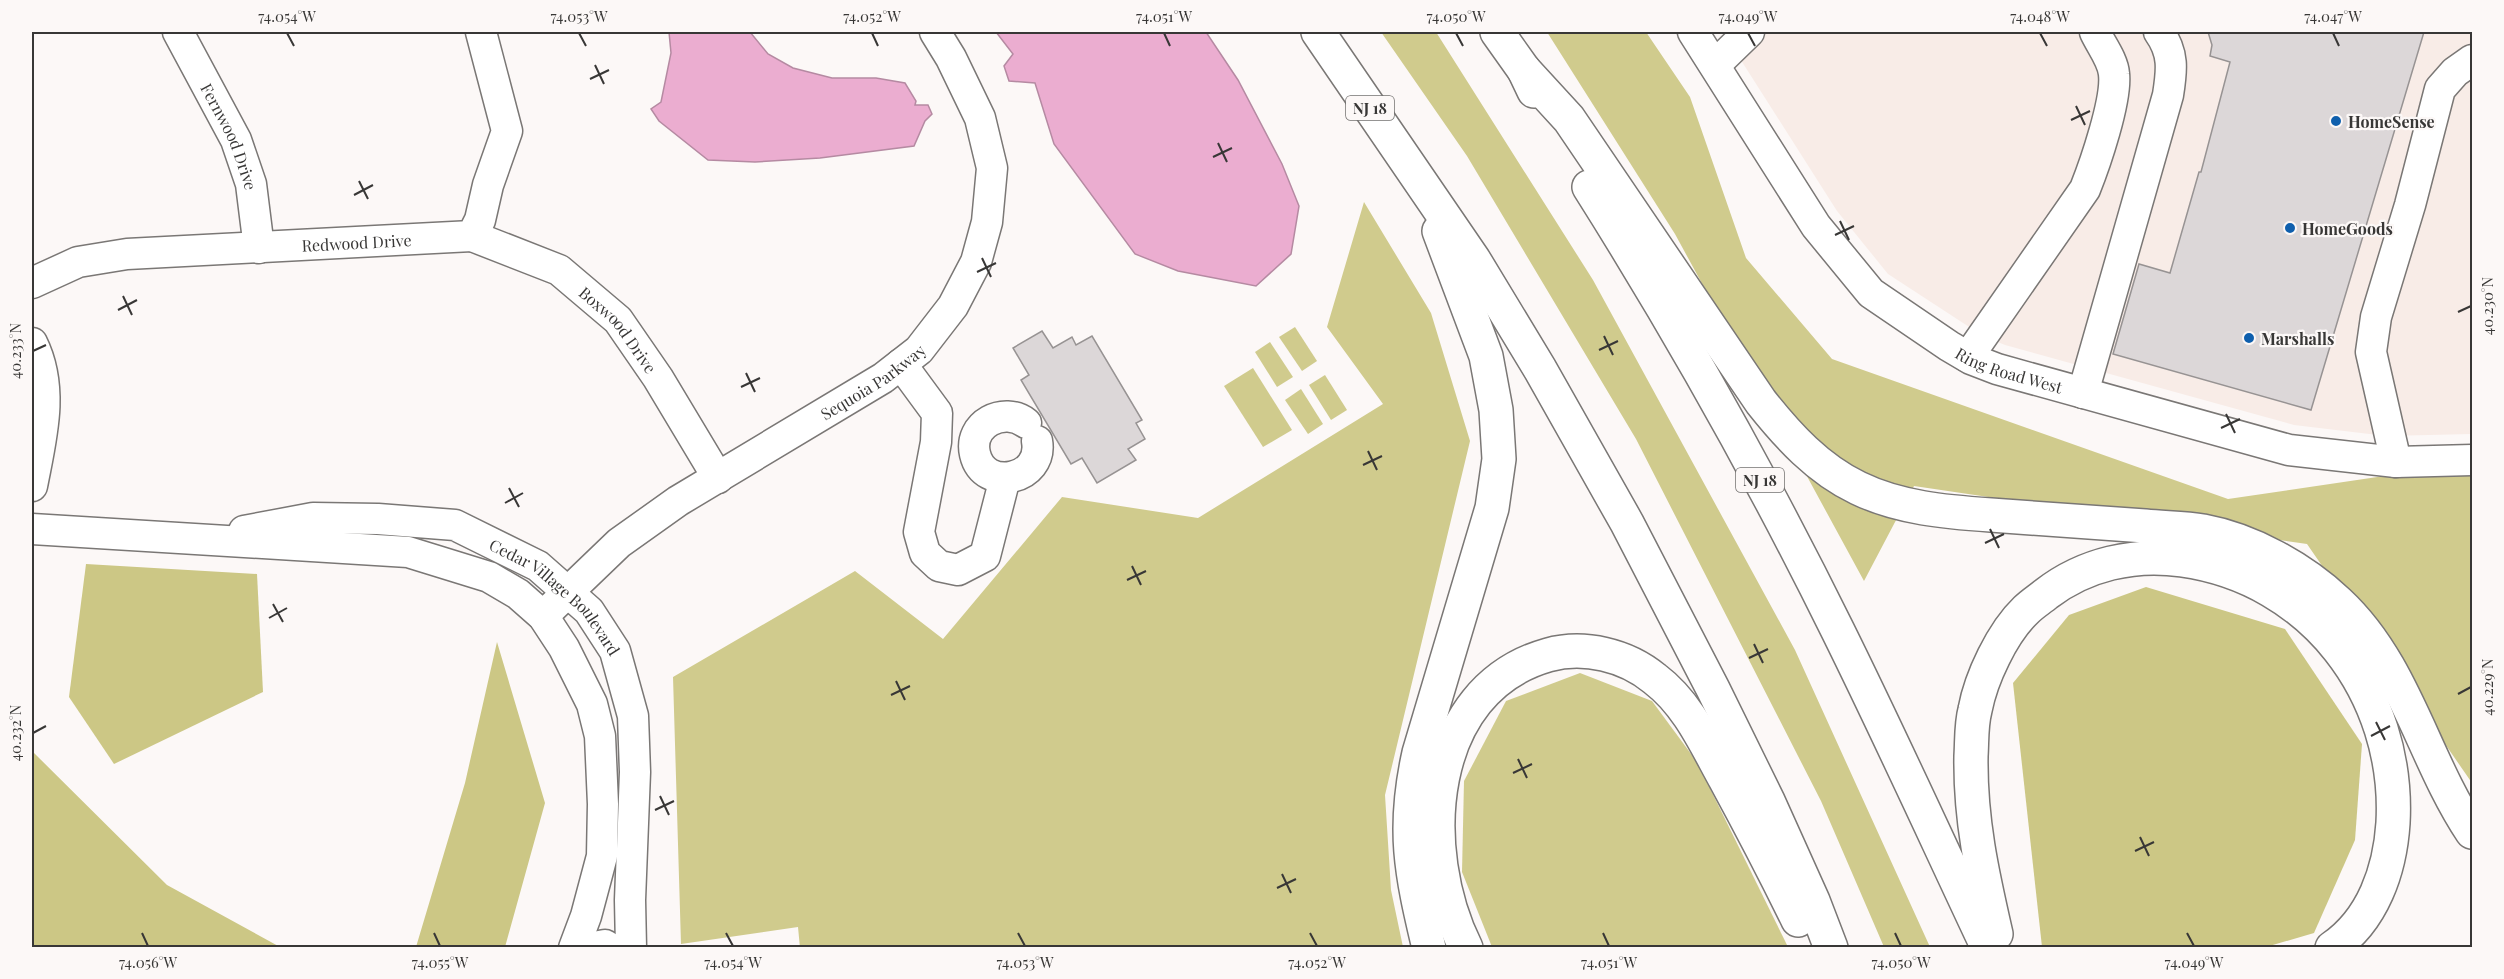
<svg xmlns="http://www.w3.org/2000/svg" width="2504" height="979" font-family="'Playfair Display',serif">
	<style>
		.built { fill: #f8ece7 }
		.green { fill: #d0cb8d }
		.forest { fill: #ccc785 }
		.water { fill: #ebadd0; stroke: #b58aa2; stroke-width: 1.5 }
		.building { fill: #dcd7d8; stroke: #979393; stroke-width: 1.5 }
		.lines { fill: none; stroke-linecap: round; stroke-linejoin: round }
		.minor-casing { stroke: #7a7775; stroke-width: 33 }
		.highway-casing { stroke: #7a7775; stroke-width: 36 }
		.minor { stroke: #fff; stroke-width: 30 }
		.highway { stroke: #fff; stroke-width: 33 }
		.ticks { fill: none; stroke: #383736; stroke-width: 2 }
		.poi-dot { fill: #0f5fad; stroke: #fcf8f7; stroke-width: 2 }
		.labels { text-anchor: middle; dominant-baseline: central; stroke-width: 4.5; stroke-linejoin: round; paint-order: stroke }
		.shield { fill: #fcf8f7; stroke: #737170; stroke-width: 1.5 }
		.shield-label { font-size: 15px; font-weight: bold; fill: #383736 }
		.poi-label { font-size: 16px; font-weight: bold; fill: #383736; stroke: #fcf8f7; text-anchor: start }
		.street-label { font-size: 16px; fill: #383736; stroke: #fcf8f7 }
		.neatline { fill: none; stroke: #383736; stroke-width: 2 }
		.ticks-label { font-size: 15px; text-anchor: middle; fill: #383736 }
	</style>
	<rect width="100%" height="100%" fill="#fcf8f7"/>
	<!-- built -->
	<polygon class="built" points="1723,32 2472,32 2472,434 2386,436 2294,425 2005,345 1983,336 1888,274 1837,211"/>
	<!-- green -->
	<g class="green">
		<polygon points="1381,32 1436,32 1593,280 1795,650 1930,947 1884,947 1821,801 1636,439 1467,156"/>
		<polygon points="1547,32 1646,32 1690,97 1746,258 1832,359 2228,499 2472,463 2472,783 2307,544 1914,486 1864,581 1675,234"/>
		<polygon points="1364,202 1431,313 1470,441 1385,795 1391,890 1403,947 800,948 798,927 681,944 673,677 855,571 943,639 1062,497 1198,518 1383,404 1327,327"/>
		<polygon points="1295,327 1317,361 1302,371 1279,337"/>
		<polygon points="1270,342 1293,377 1277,387 1255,352"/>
		<polygon points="1253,368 1292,430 1263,447 1224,386"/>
		<polygon points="1325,375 1347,410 1331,420 1309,385"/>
		<polygon points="1301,389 1323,424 1308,434 1285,400"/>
		<polygon points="1580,673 1652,701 1697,762 1788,947 1492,947 1462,872 1464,781 1506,701"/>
	</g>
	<!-- forest -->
	<g class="forest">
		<polygon points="86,564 257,574 263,692 114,764 69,697"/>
		<polygon points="2146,587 2285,629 2362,744 2355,840 2314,933 2266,947 2042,947 2013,683 2069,615"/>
		<polygon points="497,642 545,803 505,947 416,947 465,783"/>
		<polygon points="32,751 167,885 280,947 32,947"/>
	</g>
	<!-- water -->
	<g class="water">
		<polygon points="669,32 750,32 768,54 793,68 832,78 876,78 905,83 916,101 915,105 928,105 932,114 925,121 914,146 820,158 755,162 708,160 659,121 651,109 661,102 671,53"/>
		<polygon points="996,32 1206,32 1238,80 1282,164 1299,206 1291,254 1256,286 1178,271 1135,254 1054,144 1035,83 1009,81 1004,66 1013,54"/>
	</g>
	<!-- building -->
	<g class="building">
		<polygon points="2208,32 2424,32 2311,410 2113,354 2139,264 2170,273 2199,172 2201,172 2230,62 2210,56 2212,45"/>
		<polygon points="1042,331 1053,348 1072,337 1076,345 1092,336 1142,420 1136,423 1145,439 1128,449 1136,460 1097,483 1082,458 1071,464 1021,380 1029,375 1013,348"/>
	</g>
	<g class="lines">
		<!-- minor casing -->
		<g class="minor-casing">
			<g id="minor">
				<path id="s1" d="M178 32 236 140 251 184 259 248"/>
				<path id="s2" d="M1693 32 1816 226 1871 293 1949 346 1971 359 1997 369 2289 450 2396 462 2472 460"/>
				<polyline points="1715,65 1749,32"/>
				<path id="s3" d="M472 236 559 270 618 320 658 378 718 478"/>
				<path id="s4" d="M32 283 78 262 127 254 472 236 480 220 488 185 507 131 481 32"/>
				<path d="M32 343C55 389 41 439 32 486"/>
				<path d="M1968 357 2085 189C2095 164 2117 100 2114 74 2113 60 2101 45 2095 32"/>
				<polyline points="901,364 937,413 936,442 919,532 925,553 939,566 958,570 985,556 1005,478"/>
				<path d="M2083 393 2168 95C2172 70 2174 53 2159 32"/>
				<path d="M1026 423C1004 406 968 424 975 454 984 493 1044 480 1037 441"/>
				<polyline points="2396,462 2371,352 2376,317 2410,205 2440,89 2455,72 2472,60"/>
				<polyline points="32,529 408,552 489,577 518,594 543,616 564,648 592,704 600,736 603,804 602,856 586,916 574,948"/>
				<path id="s5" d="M244 531 313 518 378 519 455 525 538 566 589 611 615 651 633 716 635 772 630 900 631 948"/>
				<path id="s6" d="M543 616 619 543 678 501 883 378 919 350 953 306 976 262 987 222 992 168 980 118 951 58 935 32"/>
				<polyline points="588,948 605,945 610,948"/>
			</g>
		</g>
		<!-- highway casing -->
		<g class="highway-casing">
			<g id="highway">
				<polyline points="1318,32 1474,260 1540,369 1627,523 1713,689 1768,801 1813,901 1831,948"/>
				<polyline points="1497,32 1524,70 1534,91"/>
				<path d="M1524 70 1569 119 1761 402C1788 436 1818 469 1858 488 1899 508 1946 512 1991 515 2042 519 2093 522 2145 526 2164 528 2184 528 2203 531 2252 540 2303 569 2338 602 2405 664 2423 759 2472 832"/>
				<path d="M1589 187C1680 331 1763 479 1838 631 1890 736 1938 842 1988 948"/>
				<path d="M1996 934C1982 873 1970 819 1971 756 1972 741 1971 725 1975 710 1981 678 2002 633 2026 610 2032 604 2040 599 2046 594 2085 564 2134 553 2182 560 2312 578 2400 693 2393 823 2390 870 2373 920 2332 948"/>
				<path d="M1429 948C1411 873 1402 829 1419 753L1492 508 1499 459 1496 410 1486 356 1439 231"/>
				<path d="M1466 948C1417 850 1425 690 1548 655 1584 645 1626 655 1655 679 1688 704 1705 743 1725 779 1750 825 1775 873 1798 920"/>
			</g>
		</g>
		<!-- minor -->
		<use href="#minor" class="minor"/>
		<!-- highway -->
		<use href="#highway" class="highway"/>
	</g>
	<!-- ticks -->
	<path class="ticks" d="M287 33 294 46M579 33 586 46M872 33 878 46M1164 33 1170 46M1456 33 1463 46M1748 33 1755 46M2040 33 2047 46M2333 33 2339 46M595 65 604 84M590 79 609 70M2076 106 2085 125M2071 120 2090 111M1218 143 1227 162M1213 157 1232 148M359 181 368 199M354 195 373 185M1840 221 1849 240M1835 235 1854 226M982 258 991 277M977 272 996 263M123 296 132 315M118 310 137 300M2458 312 2471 306M1604 336 1613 355M1599 350 1618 341M33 351 46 345M746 373 755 392M741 387 760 378M2226 414 2235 433M2221 428 2240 419M1368 451 1377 470M1363 465 1382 456M509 488 519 507M505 503 523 493M1990 529 1999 548M1985 543 2004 534M1132 566 1141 585M1127 580 1146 571M273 604 283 622M269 618 287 608M1754 644 1763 663M1749 658 1768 649M896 681 905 700M2458 694 2471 687M891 695 910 686M2376 722 2385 740M33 733 46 726M2371 736 2390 726M1518 759 1527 778M1513 773 1532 764M660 796 669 815M655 810 674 801M2140 837 2149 856M2135 851 2154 842M1282 874 1291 893M1277 888 1296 879M142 933 148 946M434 933 440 946M726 933 733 946M1018 933 1025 946M1310 933 1317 946M1603 933 1609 946M1895 933 1901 946M2187 933 2194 946"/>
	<!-- markers -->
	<g class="poi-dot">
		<circle cx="2336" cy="121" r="6"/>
		<circle cx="2290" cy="228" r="6"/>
		<circle cx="2249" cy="338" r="6"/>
	</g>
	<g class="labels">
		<!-- shield labels -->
		<g class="shield">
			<rect x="1346" y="96" width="48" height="24" rx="4.5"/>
			<rect x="1736" y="468" width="48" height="24" rx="4.5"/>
		</g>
		<g class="shield-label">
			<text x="1370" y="108">NJ 18</text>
			<text x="1760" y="480">NJ 18</text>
		</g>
		<!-- poi labels -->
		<g class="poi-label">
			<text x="2348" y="121">HomeSense</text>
			<text x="2302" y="228">HomeGoods</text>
			<text x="2261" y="338">Marshalls</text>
		</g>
		<!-- street labels -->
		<g class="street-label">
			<text stroke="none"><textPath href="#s1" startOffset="117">Fernwood Drive</textPath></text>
			<text stroke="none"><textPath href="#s4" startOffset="330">Redwood Drive</textPath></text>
			<text stroke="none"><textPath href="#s3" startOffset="178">Boxwood Drive</textPath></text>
			<text stroke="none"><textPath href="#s2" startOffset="476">Ring Road West</textPath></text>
			<text stroke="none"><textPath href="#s6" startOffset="406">Sequoia Parkway</textPath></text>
			<text stroke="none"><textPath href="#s5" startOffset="338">Cedar Village Boulevard</textPath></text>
		</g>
	</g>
	<!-- border -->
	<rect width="2504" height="979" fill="none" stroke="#fcf8f7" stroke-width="66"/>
	<rect x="33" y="33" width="2438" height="913" class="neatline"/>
	<g class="ticks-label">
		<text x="287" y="22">74.054°W</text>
		<text x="579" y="22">74.053°W</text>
		<text x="872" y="22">74.052°W</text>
		<text x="1164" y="22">74.051°W</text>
		<text x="1456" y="22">74.050°W</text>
		<text x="1748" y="22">74.049°W</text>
		<text x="2040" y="22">74.048°W</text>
		<text x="2333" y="22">74.047°W</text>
		<text transform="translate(2488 306) rotate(-90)" y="5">40.230°N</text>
		<text transform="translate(16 351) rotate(-90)" y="5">40.233°N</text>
		<text transform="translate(2488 687) rotate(-90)" y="5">40.229°N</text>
		<text transform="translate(16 733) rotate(-90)" y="5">40.232°N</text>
		<text x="148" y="968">74.056°W</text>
		<text x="440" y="968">74.055°W</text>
		<text x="733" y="968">74.054°W</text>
		<text x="1025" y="968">74.053°W</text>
		<text x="1317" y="968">74.052°W</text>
		<text x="1609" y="968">74.051°W</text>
		<text x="1901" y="968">74.050°W</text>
		<text x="2194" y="968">74.049°W</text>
	</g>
</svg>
